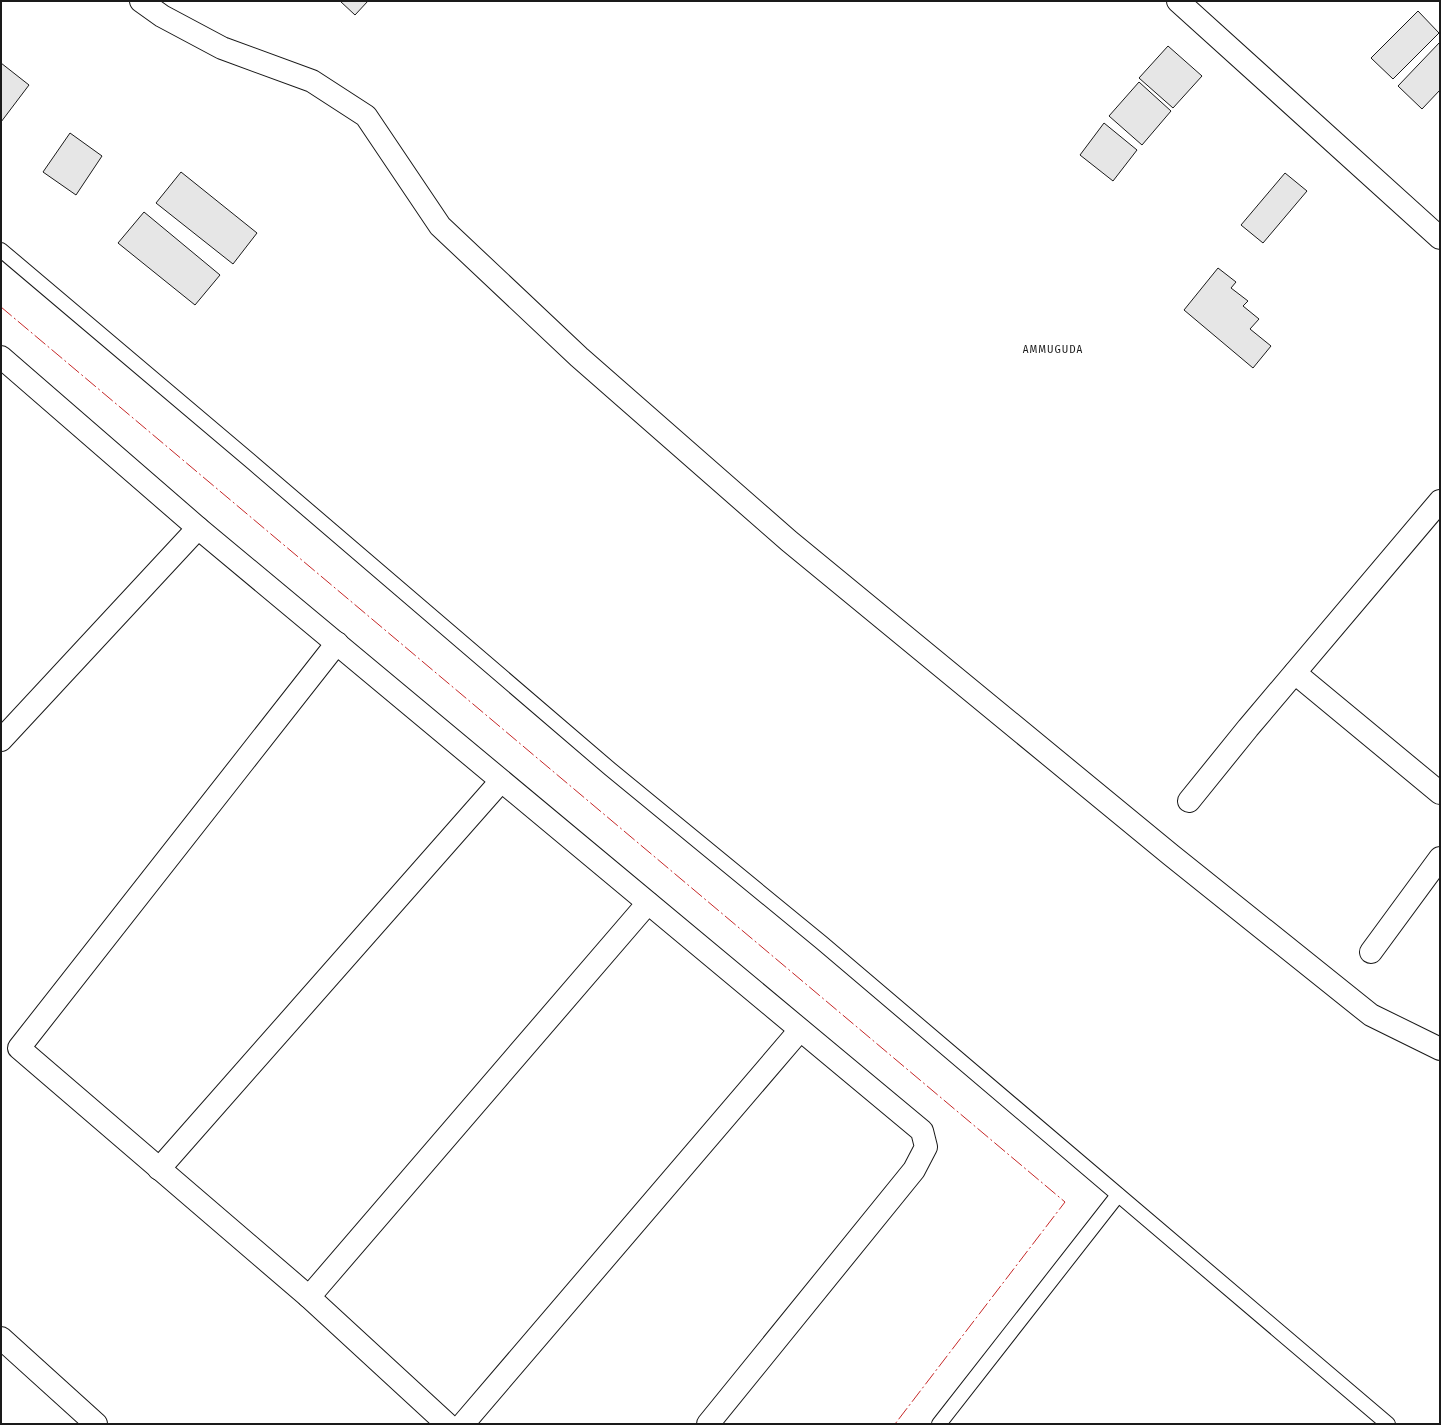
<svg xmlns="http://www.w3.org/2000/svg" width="1441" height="1425" font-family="'Fira Sans Condensed',sans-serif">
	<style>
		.building { fill: #e6e6e6; stroke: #1a1a1a }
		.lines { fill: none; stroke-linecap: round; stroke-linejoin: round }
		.lane-casing { stroke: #1a1a1a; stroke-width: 16 }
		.street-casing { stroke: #1a1a1a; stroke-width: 24 }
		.lane { stroke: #fff; stroke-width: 14 }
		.street { stroke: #fff; stroke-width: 22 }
		.power { stroke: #c62828; stroke-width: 1; stroke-dasharray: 14 3 2 3; stroke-linecap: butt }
		.labels { text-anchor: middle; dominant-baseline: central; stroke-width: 3; stroke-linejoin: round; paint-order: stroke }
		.neighbourhood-label { font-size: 11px; letter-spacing: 1px; fill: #1a1a1a; stroke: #fff }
	</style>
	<rect width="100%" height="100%" fill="#fff"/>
	<!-- building -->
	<g class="building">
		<polygon points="340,1 368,1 355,15"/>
		<polygon points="1418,11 1439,33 1393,79 1371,58"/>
		<polygon points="1440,42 1440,90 1422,109 1398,86"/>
		<polygon points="1168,46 1202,76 1173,108 1139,78"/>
		<polygon points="1,63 29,85 1,122"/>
		<polygon points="1139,82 1171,111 1142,145 1109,116"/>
		<polygon points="1104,123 1137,150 1113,181 1080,155"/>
		<polygon points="70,133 102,156 76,195 43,172"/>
		<polygon points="181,172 257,233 233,264 156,203"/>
		<polygon points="1285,173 1307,191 1263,243 1241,225"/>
		<polygon points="144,212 220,275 195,305 118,243"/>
		<polygon points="1218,268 1236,282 1231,288 1248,301 1243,306 1259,319 1250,329 1271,346 1253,368 1184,310"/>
	</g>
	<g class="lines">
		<!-- lane casing -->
		<g class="lane-casing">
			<g id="lane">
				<polyline points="1,250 254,464 610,769 822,943 1388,1424"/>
				<polyline points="939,1424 1118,1195"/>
			</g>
		</g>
		<!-- street casing -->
		<g class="street-casing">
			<g id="street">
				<polyline points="141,1 162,16 222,48 312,81 366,116 440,226 579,357 789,541 1171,855 1371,1015 1440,1049"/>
				<polyline points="1178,1 1440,238"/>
				<polyline points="1,357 198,528 922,1131 926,1147 914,1170 708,1424"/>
				<polyline points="337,643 19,1048 309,1297 447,1424"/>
				<polyline points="1295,673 1440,793"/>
				<polyline points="1,740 198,528"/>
				<polyline points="1189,801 1248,728 1440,501"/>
				<polyline points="1371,952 1440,858"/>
				<polyline points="159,1169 501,781"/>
				<polyline points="309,1297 648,903"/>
				<polyline points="1,1338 96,1424"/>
				<polyline points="463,1424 800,1030"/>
			</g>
		</g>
		<!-- lane -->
		<use href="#lane" class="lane"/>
		<!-- street -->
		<use href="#street" class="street"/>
		<!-- power -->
		<polyline class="power" points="1,307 1065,1202 895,1424"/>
	</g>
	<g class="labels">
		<!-- neighbourhood labels -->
		<g class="neighbourhood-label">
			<text x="1053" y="349">AMMUGUDA</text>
		</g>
	</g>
	<!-- border -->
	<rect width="1441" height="1425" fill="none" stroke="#1a1a1a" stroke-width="4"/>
</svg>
